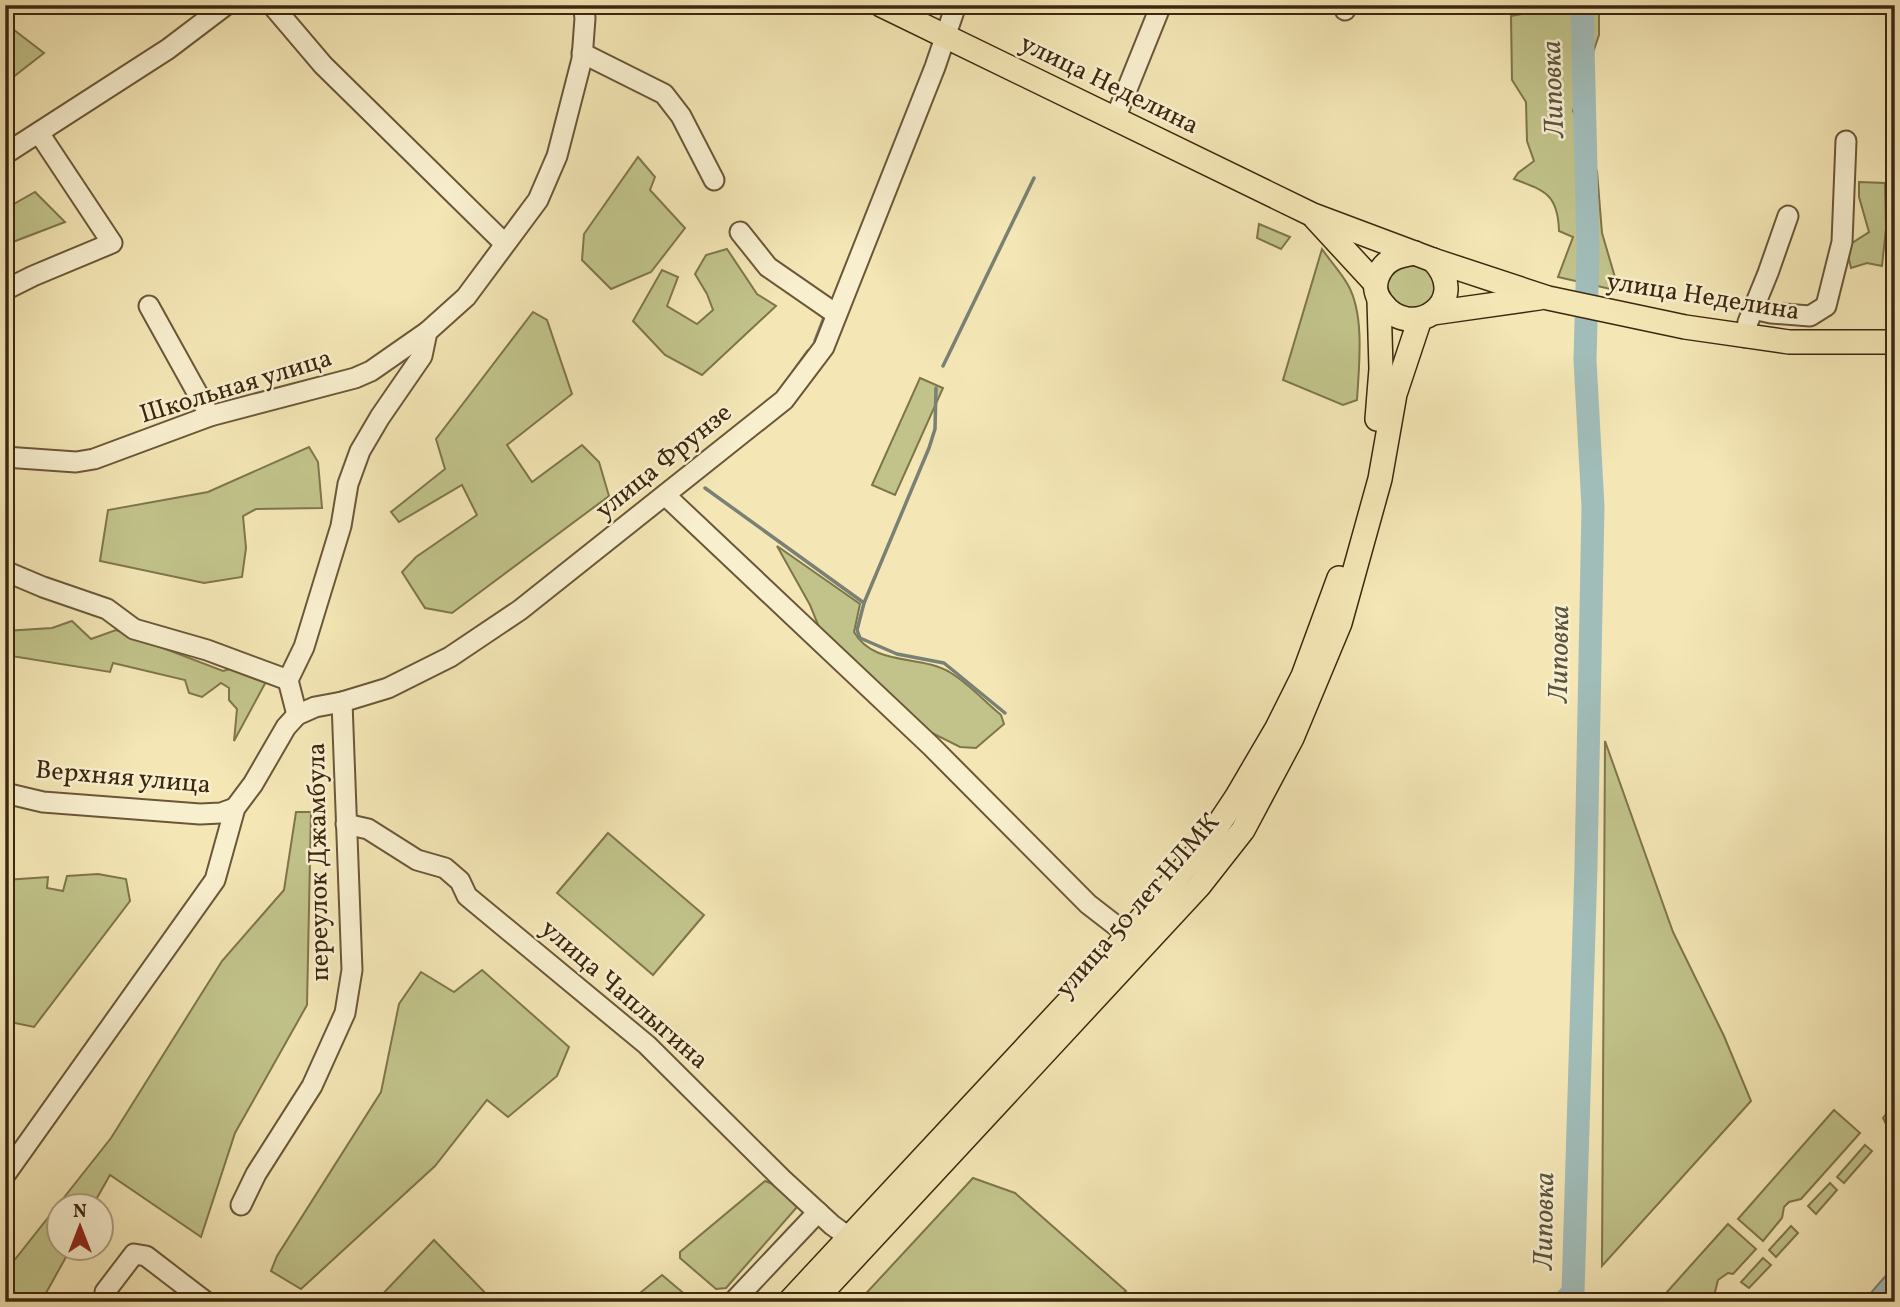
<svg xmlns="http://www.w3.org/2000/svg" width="1900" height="1307" font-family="Vollkorn,serif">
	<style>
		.green { fill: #c1c38a; stroke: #7f754c; stroke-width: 2 }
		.water { fill: #a1bdb9; stroke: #798175; stroke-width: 2 }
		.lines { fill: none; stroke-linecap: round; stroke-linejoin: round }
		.stream { stroke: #798175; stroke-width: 3.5 }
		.river { stroke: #a1bdb9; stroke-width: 23 }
		.minor-casing { stroke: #6b5738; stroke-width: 23 }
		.major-casing { stroke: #3d270f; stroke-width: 26 }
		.minor { stroke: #f8efcf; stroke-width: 19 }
		.major { stroke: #f4e6b5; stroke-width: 23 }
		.labels { text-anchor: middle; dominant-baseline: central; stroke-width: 5; stroke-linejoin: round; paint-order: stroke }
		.street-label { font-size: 26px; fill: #3d270f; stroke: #f8efcf }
		.water-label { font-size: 28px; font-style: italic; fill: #5b5442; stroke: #f8efcf }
	</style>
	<rect width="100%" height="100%" fill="#f4e6b5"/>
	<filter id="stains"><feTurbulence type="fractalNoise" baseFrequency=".00286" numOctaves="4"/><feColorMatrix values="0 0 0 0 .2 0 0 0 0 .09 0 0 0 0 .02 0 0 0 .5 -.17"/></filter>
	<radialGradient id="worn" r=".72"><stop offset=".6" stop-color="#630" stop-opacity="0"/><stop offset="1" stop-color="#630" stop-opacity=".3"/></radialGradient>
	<!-- green -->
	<g class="green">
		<path d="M1536 5H1599V35L1573 111 1578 122 1579 164 1597 171 1602 233 1619 291 1558 277 1573 237 1559 231C1558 195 1546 191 1514 179L1518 173 1534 161 1527 141 1526 102 1512 80 1511 16 1533 12Z"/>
		<polygon points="5,23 44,53 12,78 5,77"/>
		<polygon points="638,157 655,177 650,190 685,228 651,272 611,289 582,260 584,234"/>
		<polygon points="1859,182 1885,183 1886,228 1882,266 1867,263 1851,268 1846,247 1869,232 1859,197"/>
		<polygon points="35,192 65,222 5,245 5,209"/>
		<polygon points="1259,224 1290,237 1281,249 1257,238"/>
		<polygon points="727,249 757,294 776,306 702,375 665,355 633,321 662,270 678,277 667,306 697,324 713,310 707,294 695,274 706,255"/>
		<path d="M1322 249C1330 261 1341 272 1348 285 1365 315 1359 366 1357 400L1343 405 1283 380Z"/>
		<polygon points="1419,259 1442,284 1424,312 1390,302 1386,283 1394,266"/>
		<polygon points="533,312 547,320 572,394 507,445 532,482 582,445 599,462 609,496 452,613 425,608 402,572 416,557 477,515 462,485 399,522 391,512 445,469 436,439"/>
		<polygon points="920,378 943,388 895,495 872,485"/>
		<polygon points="309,447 318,462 322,508 256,509 243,516 246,548 242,577 204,583 100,561 108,510 208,492"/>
		<path d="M777 546 860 604 854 632C874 667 921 654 951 673 969 684 985 702 1001 715L1004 724 976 748 960 747 928 731 823 637 810 605Z"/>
		<polygon points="72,621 91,639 116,630 223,671 237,667 268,678 234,741 237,709 229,700 229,688 221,683 202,697 189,693 185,680 113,663 110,672 5,655 5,631 52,628"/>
		<polygon points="1605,741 1673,932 1724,1036 1751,1101 1602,1266"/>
		<polygon points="296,812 311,812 307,1005 235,1133 201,1237 110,1175 93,1205 60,1206 60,1248 71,1248 41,1302 5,1302 5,1272 111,1138 222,961 284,890"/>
		<polygon points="608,833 704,915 653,975 557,893"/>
		<polygon points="98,874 126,879 130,901 34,1027 5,1021 5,880 48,877 47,888 63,891 67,876"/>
		<polygon points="482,970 569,1047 557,1076 508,1117 487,1100 435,1166 301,1289 271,1271 277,1256 381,1092 399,1004 421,972 454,992"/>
		<polygon points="1895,1109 1895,1130 1888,1128 1883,1118 1889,1110"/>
		<polygon points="1834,1110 1860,1133 1801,1199 1789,1202 1784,1207 1782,1218 1763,1241 1738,1219"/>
		<polygon points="1865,1145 1872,1151 1844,1183 1837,1177"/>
		<polygon points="973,1178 1015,1193 1126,1291 1113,1302 858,1302"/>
		<polygon points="765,1181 775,1185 797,1207 726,1288 716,1289 680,1258 680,1252"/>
		<polygon points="1830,1183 1837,1190 1816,1214 1808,1206"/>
		<polygon points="1728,1224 1756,1249 1733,1274 1728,1273 1718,1280 1715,1292 1708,1302 1658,1302"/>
		<polygon points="1791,1226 1798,1233 1776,1257 1769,1250"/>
		<polygon points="434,1240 494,1302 375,1302"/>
		<polygon points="1763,1258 1771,1265 1749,1288 1741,1282"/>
		<polygon points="662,1275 694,1302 629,1302"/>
	</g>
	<!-- water -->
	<polygon class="water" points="1895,1265 1895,1302 1863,1302"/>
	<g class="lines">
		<!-- stream -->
		<g class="stream">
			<polyline points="815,341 825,315"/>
			<polyline points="943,366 1034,178"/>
			<polyline points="793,372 808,351"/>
			<polyline points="936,388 935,429 929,448 864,603 857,630 860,638 897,654 944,663 1005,713"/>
			<polyline points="705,488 864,603"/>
		</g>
		<!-- river -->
		<polyline class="river" points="1564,1302 1573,1292 1586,866 1593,507 1585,360 1588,250 1582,5"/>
		<!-- minor casing -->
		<g class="minor-casing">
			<g id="minor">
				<polyline points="272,5 323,65 504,243"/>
				<polyline points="1345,10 1347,5"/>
				<polyline points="582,53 664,94 681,116 714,180"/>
				<polyline points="1115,119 1161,5"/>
				<polyline points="5,154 168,49 226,5"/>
				<polyline points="740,232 768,267 836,314"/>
				<polyline points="5,290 33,276 112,243 39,133"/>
				<polyline points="149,306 210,416"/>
				<polyline points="1753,309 1771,313 1810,316 1826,306 1842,242 1846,141"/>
				<polyline points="1745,337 1748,322 1768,273 1788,216"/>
				<polyline points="5,457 76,462 94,459 210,416 355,378 371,371 427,332"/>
				<polyline points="665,495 931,746 1088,904 1128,935"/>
				<polyline points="5,571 43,587 107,609 134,629 207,650 288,680"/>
				<polyline points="297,715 288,680 304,647 341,526 348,484 360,451 380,417 422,356 427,332 466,297 538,200 557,156 582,59 585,18 583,5"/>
				<polyline points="5,793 43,802 200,814 221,813 235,808"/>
				<polyline points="346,824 368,829 417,860 445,868 460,881 467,896 647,1045 782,1179 832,1225 850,1238"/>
				<polyline points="5,1175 215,880 235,808 253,784 286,727 297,715 315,707 342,702 388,688 450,657 520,610 784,400 824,347 935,67 956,5"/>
				<polyline points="241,1205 256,1174 312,1086 345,1013 352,970 342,702"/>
				<polyline points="105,1302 105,1292 134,1254 146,1256 206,1302"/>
				<polyline points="733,1302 818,1212"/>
			</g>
		</g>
		<!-- major casing -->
		<g class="major-casing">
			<g id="major">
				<polyline points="881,5 1313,215 1433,260 1548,298 1685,327 1789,342 1895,342"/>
				<polyline points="1315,218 1375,283"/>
				<path d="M1415 253C1397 256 1384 259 1377 278 1374 287 1376 296 1382 303 1411 343 1473 302 1433 260"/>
				<polyline points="1433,313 1539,298"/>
				<polyline points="1377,419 1381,369 1379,300"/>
				<polyline points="789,1302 1099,969 1208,840 1236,798 1277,728 1303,676 1339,578"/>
				<polyline points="813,1302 1199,886 1243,830 1292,738 1340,623 1380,479 1395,394 1420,319"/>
			</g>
		</g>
		<!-- minor -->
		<use href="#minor" class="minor"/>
		<!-- major -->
		<use href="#major" class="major"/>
	</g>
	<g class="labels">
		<!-- street labels -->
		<g class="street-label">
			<text transform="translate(1109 85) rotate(26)">улица Неделина</text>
			<text transform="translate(1703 297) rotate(9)">улица Неделина</text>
			<text transform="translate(236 387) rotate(-17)">Школьная улица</text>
			<text transform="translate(664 462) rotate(-39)">улица Фрунзе</text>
			<text transform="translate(123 778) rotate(5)">Верхняя улица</text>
			<text transform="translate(319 862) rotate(-91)">переулок Джамбула</text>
			<text transform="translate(1138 906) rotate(-49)">улица 50 лет НЛМК</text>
			<text transform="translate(624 995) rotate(41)">улица Чаплыгина</text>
		</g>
		<!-- water labels -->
		<g class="water-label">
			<text transform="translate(1554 89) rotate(-92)">Липовка</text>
			<text transform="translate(1560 654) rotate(-89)">Липовка</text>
			<text transform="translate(1545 1221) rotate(-89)">Липовка</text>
		</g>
	</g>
	<!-- margin -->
	<rect width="1900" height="1307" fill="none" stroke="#f4e6b5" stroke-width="28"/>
	<rect x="7" y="7" width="1886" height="1293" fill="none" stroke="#3d270f" stroke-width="3.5"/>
	<rect x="14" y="14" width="1872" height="1279" fill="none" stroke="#3d270f" stroke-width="2"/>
	<!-- north arrow -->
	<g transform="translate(80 1227)"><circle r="33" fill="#f8efcf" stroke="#ad9f82" stroke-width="2"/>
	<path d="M0-5L12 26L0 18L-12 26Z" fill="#8f2418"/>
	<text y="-10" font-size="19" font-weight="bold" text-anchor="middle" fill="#3d270f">N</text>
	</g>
	<rect width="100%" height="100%" filter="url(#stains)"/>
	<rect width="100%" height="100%" fill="url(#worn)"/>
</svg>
